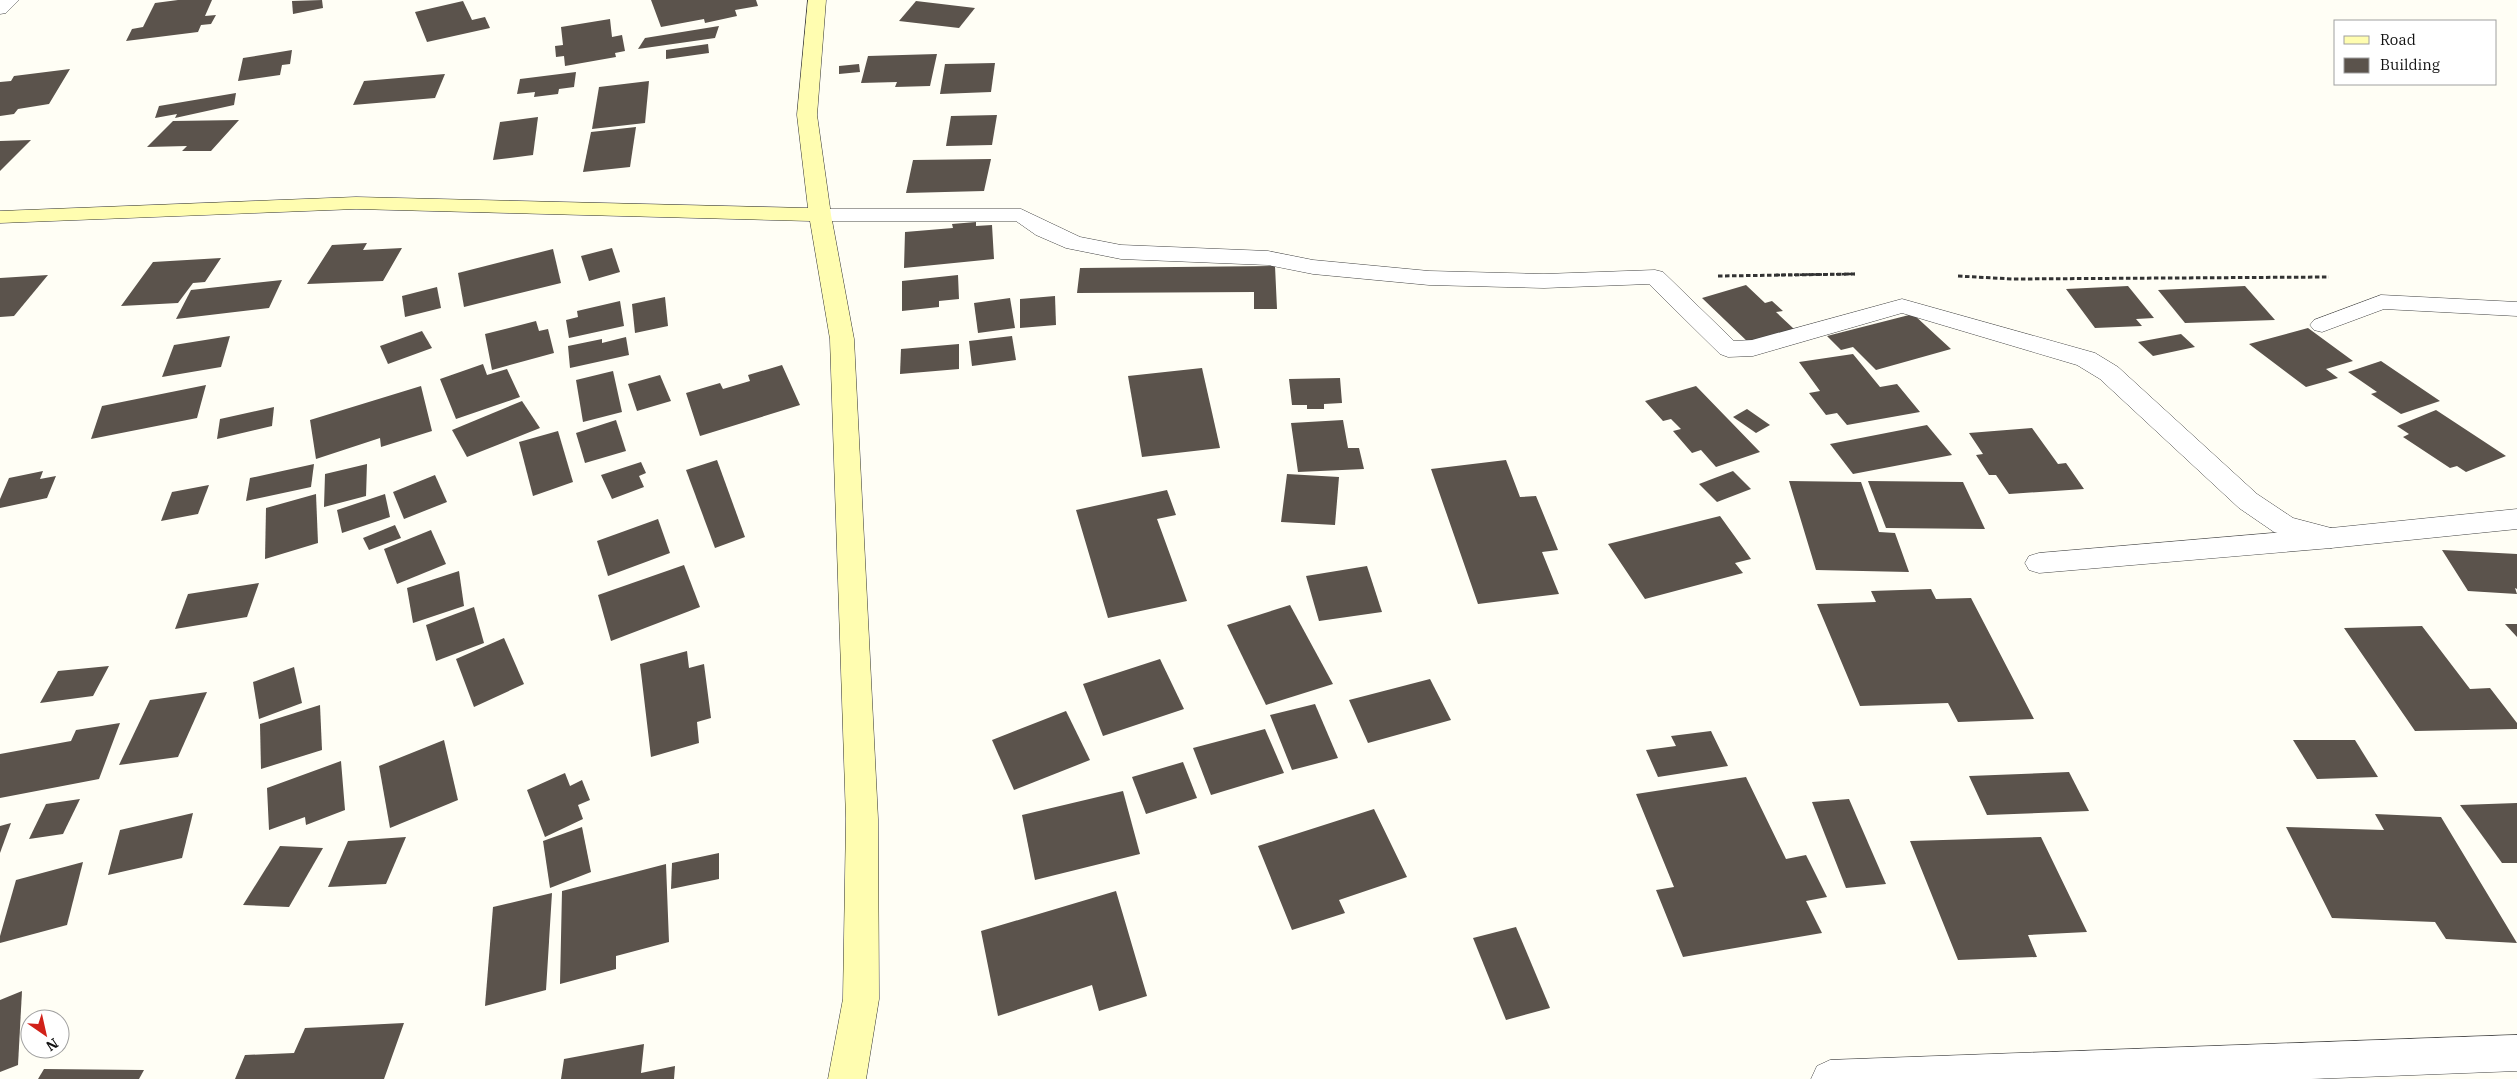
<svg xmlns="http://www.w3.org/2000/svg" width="2517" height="1079" font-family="'IBM Plex Serif',serif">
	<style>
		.building { fill: #5b534c }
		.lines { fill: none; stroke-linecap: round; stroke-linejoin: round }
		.lane-casing { stroke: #444; stroke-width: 1 }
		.street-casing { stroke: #444; stroke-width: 1 }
		.secondary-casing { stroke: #333; stroke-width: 1 }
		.path-far1 { stroke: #333; stroke-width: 2.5; stroke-dasharray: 4 2; stroke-linecap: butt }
		.path { stroke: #333; stroke-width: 3; stroke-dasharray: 4.5 2.5; stroke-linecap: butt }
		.lane { fill: #fff; fill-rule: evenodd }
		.street { fill: #fff; fill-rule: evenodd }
		.secondary { fill: #fffdb0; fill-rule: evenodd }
	</style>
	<rect width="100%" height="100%" fill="#fffef5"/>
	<!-- building -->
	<g class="building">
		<polygon points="178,0 212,0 205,16 216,15 211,24 201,25 198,32 126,41 132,29 143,27 155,3"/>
		<polygon points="322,0 323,8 293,14 292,1"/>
		<polygon points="651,0 756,0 758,6 735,10 737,16 705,23 704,19 661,27"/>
		<polygon points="463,1 472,20 485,17 490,28 427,42 415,12"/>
		<polygon points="916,1 975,8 959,28 899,21"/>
		<polygon points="610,19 612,37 622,35 625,51 615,53 616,57 565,66 564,56 556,57 555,46 563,45 561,27"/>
		<polygon points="719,26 715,38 638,49 645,38"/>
		<polygon points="708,44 709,53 666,59 666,50"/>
		<polygon points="292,50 290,64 282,65 280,75 238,81 243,58"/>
		<polygon points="937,54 930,86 895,87 897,82 861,83 868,56"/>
		<polygon points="995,63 991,92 940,94 945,64"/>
		<polygon points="859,64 860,72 839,74 839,66"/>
		<polygon points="70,69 49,104 18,109 14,114 0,116 0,82 11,81 14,76"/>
		<polygon points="576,72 574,87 559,89 558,94 534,97 535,92 517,94 520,79"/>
		<polygon points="445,74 435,98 353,105 364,81"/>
		<polygon points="649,81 645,123 592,129 599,87"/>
		<polygon points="236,93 234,105 175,118 177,114 155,118 159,106"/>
		<polygon points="997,115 992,145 946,146 951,116"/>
		<polygon points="538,117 533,155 493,160 500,122"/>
		<polygon points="239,120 211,151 182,151 187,146 147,147 173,121"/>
		<polygon points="636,127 630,167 583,172 591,132"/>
		<polygon points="31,140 0,171 0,141"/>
		<polygon points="991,159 984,191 906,193 913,160"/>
		<polygon points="976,222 976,226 992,225 994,259 904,268 905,232 953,228 952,224"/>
		<polygon points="367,243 363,250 402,248 383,281 307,284 332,245"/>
		<polygon points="612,248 620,272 589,281 581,256"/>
		<polygon points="553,249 561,283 464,307 458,273"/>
		<polygon points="221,258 205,282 193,283 178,303 121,306 153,262"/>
		<polygon points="1275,266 1277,309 1254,309 1254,292 1077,293 1080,268"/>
		<polygon points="48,275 14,316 0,317 0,278"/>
		<polygon points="958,275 959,299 939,301 939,307 902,311 902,281"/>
		<polygon points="282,280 269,308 176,319 191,290"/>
		<polygon points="1746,285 1765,303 1772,301 1783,311 1776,312 1794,329 1749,343 1702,298"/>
		<polygon points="2128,286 2154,318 2136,319 2142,326 2095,328 2066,289"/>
		<polygon points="2245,286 2275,320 2185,323 2158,290"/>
		<polygon points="437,287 441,308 405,317 402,296"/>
		<polygon points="1055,296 1056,325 1020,328 1020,299"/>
		<polygon points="665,297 668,326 635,333 632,304"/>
		<polygon points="1010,298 1015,328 978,333 974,303"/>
		<polygon points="620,301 624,326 569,338 566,320 578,317 577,311"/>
		<polygon points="1913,314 1951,349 1876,370 1853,347 1841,350 1827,336"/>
		<polygon points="536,321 539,331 548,329 554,353 492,370 485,334"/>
		<polygon points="2308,328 2353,361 2326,369 2338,378 2306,387 2249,344"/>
		<polygon points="422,331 432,348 388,364 380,346"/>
		<polygon points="2181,334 2195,347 2153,356 2138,342"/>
		<polygon points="230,336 221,367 162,377 174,345"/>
		<polygon points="1012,336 1016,360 972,366 969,341"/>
		<polygon points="626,337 629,355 570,368 568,346 602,339 602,343"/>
		<polygon points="959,344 959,369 900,374 901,349"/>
		<polygon points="1853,354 1880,387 1897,384 1920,412 1847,425 1837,413 1826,415 1809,393 1820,391 1799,362"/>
		<polygon points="2381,361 2440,401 2401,414 2371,394 2377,392 2348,372"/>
		<polygon points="483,364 487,375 507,369 520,397 456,419 440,379"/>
		<polygon points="782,365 800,405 700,436 686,393 720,383 723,389 750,381 748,375"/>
		<polygon points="1202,368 1220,448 1142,457 1128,376"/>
		<polygon points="613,371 622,412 583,422 576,380"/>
		<polygon points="660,375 671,401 637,411 628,384"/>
		<polygon points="1340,378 1342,403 1324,404 1324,409 1307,409 1307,405 1292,405 1289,379"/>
		<polygon points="206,385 197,418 91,439 102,406"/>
		<polygon points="421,386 432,431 381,447 380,438 316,459 310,420"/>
		<polygon points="1696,386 1760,452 1716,467 1701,450 1692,453 1673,431 1681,429 1671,419 1663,421 1645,401"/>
		<polygon points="522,401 540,428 467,457 452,430"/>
		<polygon points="274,407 272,426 217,439 220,419"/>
		<polygon points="1747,409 1770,425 1756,433 1733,417"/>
		<polygon points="2436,410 2506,456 2466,472 2457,466 2450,468 2403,437 2409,434 2397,426"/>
		<polygon points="616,420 626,451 585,463 576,433"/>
		<polygon points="1343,420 1348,448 1359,448 1364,469 1298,472 1291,423"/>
		<polygon points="1927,425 1952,455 1853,474 1830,444"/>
		<polygon points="2032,428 2058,464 2066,463 2084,489 2009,494 1996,475 1989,475 1976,455 1983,454 1969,433"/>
		<polygon points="558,431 573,482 533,496 519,442"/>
		<polygon points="717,460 745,537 715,548 686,470"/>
		<polygon points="1506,460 1520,497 1536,496 1558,550 1542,552 1559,594 1478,604 1431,469"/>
		<polygon points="641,462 646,473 639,476 644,487 612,499 601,475"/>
		<polygon points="314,464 311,487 246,501 250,478"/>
		<polygon points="367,464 366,496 324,507 325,474"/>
		<polygon points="43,471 40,479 56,476 47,498 0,508 0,499 9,478"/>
		<polygon points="1733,471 1751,489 1717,502 1699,484"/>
		<polygon points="1287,474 1339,477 1335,525 1281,522"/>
		<polygon points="435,475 447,502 404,519 393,492"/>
		<polygon points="1789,481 1861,482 1879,532 1895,533 1909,572 1816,570"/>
		<polygon points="1868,481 1963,482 1985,529 1886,528"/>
		<polygon points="209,485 198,514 161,521 172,492"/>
		<polygon points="1167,490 1176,515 1157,519 1187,601 1108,618 1076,510"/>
		<polygon points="316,494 318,543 265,559 266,508"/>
		<polygon points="385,494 390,517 342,533 337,510"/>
		<polygon points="1720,516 1751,559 1735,563 1743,573 1645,599 1608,544"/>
		<polygon points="658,519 670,553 608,576 597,541"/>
		<polygon points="395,525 401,538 369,550 363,538"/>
		<polygon points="431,530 446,564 397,584 384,549"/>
		<polygon points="2442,550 2517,554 2517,589 2515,588 2517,594 2468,591"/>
		<polygon points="684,565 700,607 611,641 598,595"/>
		<polygon points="1367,566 1382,612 1319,621 1306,576"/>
		<polygon points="459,571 464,606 413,623 407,588"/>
		<polygon points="259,583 247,617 175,629 188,594"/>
		<polygon points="1931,589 1936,599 1971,598 2034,719 1958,722 1948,703 1860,706 1817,604 1876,602 1871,591"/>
		<polygon points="1290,605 1333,684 1266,705 1227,625"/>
		<polygon points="474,607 484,643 436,661 426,625"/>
		<polygon points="2505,624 2517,624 2517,637"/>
		<polygon points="2422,626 2470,689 2490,688 2517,723 2517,729 2415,731 2344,628"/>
		<polygon points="504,638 524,684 474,707 456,659"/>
		<polygon points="687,651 689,668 704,664 711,718 697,722 699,743 651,757 640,664"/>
		<polygon points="1160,659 1184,709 1103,736 1083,684"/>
		<polygon points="109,666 93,696 40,703 58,671"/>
		<polygon points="294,667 302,703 259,719 253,682"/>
		<polygon points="1430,679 1451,720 1368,743 1349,700"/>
		<polygon points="207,692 178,757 119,765 150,700"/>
		<polygon points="1315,704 1338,758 1292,770 1270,715"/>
		<polygon points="320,705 322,750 261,769 260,724"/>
		<polygon points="1066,711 1090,760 1014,790 992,740"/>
		<polygon points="120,723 99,779 0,798 0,754 71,741 76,730"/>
		<polygon points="1265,729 1284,773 1211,795 1193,748"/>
		<polygon points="1711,731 1728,766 1658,777 1646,750 1676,746 1671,736"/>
		<polygon points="444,740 458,800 390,828 379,766"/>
		<polygon points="2293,740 2355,740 2378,777 2317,779"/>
		<polygon points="341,761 345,810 306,825 305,817 269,830 267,788"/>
		<polygon points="1183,762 1197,798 1146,814 1132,777"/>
		<polygon points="2069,772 2089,811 1987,815 1969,776"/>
		<polygon points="565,773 570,786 582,780 590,800 578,805 583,819 545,837 527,790"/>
		<polygon points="1746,777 1786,859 1806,855 1827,897 1806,901 1822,933 1683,957 1656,890 1674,887 1636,794"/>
		<polygon points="1123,791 1140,854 1035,880 1022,815"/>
		<polygon points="80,799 63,834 29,839 46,804"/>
		<polygon points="1849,799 1886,884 1846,888 1812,802"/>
		<polygon points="2517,803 2517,863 2502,863 2460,805"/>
		<polygon points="1374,809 1407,877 1339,900 1345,913 1292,930 1258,846"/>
		<polygon points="193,813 182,858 108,875 120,830"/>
		<polygon points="2375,814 2441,817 2517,943 2446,939 2435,922 2332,918 2286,827 2384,830"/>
		<polygon points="11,823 0,853 0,826"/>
		<polygon points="582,827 591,872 550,888 543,841"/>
		<polygon points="406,837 386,884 328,887 348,841"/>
		<polygon points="2041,837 2087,932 2028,935 2037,957 1958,960 1910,841"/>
		<polygon points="280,846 323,848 289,907 243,905"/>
		<polygon points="719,853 719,879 671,889 672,863"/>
		<polygon points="83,862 67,925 0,943 0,936 16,880"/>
		<polygon points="666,864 669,942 616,956 616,969 560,984 562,891"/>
		<polygon points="1116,891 1147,996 1099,1011 1092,985 998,1016 981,931"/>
		<polygon points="552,893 546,990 485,1006 493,907"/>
		<polygon points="1516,927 1550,1008 1506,1020 1473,938"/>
		<polygon points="22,991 18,1065 0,1072 0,1000"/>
		<polygon points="404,1023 384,1079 235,1079 245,1055 294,1053 305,1028"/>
		<polygon points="644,1044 641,1073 675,1066 674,1079 561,1079 564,1059"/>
		<polygon points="44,1069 144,1070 139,1079 38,1079"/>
	</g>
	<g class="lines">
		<!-- lane casing -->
		<g class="lane-casing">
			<polygon id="lane" points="2331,528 2341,531 2345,538 2341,545 2331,548 2039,573 2029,570 2025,563 2029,556 2039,553"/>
		</g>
		<!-- street casing -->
		<g class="street-casing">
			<g id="street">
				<polygon points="0,0 19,0 6,13 0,14"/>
				<polygon points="820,209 1021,209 1080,237 1121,245 1268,251 1313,260 1429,271 1544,274 1655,270 1663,272 1734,341 1752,340 1902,299 2095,353 2118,367 2257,494 2293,518 2331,528 2517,509 2517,529 2331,548 2274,532 2239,508 2100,379 2077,365 1902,313 1753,356 1728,357 1720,354 1649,284 1544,288 1429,285 1313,274 1268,265 1121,259 1066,248 1036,235 1016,221 820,221 812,220 809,215 812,210"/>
				<polygon points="2381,295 2517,302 2517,316 2384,309 2322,332 2314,330 2310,325 2314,320"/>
				<polygon points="2517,1035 2517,1071 2311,1079 1811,1079 1817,1066 1830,1060"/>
			</g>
		</g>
		<!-- secondary casing -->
		<g class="secondary-casing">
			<polygon id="secondary" points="808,0 826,0 817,115 831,215 854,339 878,819 879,999 866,1079 828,1079 843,999 846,819 830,339 810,221 356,209 0,223 0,211 356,197 808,208 797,115"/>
		</g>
		<!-- path-far1 -->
		<polyline class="path-far1" points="1776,275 1855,274"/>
		<!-- path -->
		<g class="path">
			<polyline points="1718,276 1855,274"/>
			<polyline points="1958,276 2013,279 2329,277"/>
		</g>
		<!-- lane -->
		<use href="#lane" class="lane"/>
		<!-- street -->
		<use href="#street" class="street"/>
		<!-- secondary -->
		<use href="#secondary" class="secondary"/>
	</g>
	<!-- legend -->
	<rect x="2334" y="20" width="162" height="65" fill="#ffffff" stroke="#a0a0a0"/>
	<rect x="2344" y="36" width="25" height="8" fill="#fffdb0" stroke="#a0a0a0"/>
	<text x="2380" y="45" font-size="15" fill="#111111">Road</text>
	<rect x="2344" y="58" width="25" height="15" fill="#5b534c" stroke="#a0a0a0"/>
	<text x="2380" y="70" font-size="15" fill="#111111">Building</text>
	<!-- north arrow -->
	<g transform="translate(45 1034) rotate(146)"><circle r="24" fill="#ffffff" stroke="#a0a0a0"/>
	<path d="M0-4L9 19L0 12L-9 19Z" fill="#d12119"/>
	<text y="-8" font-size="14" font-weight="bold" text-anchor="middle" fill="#111111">N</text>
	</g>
</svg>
